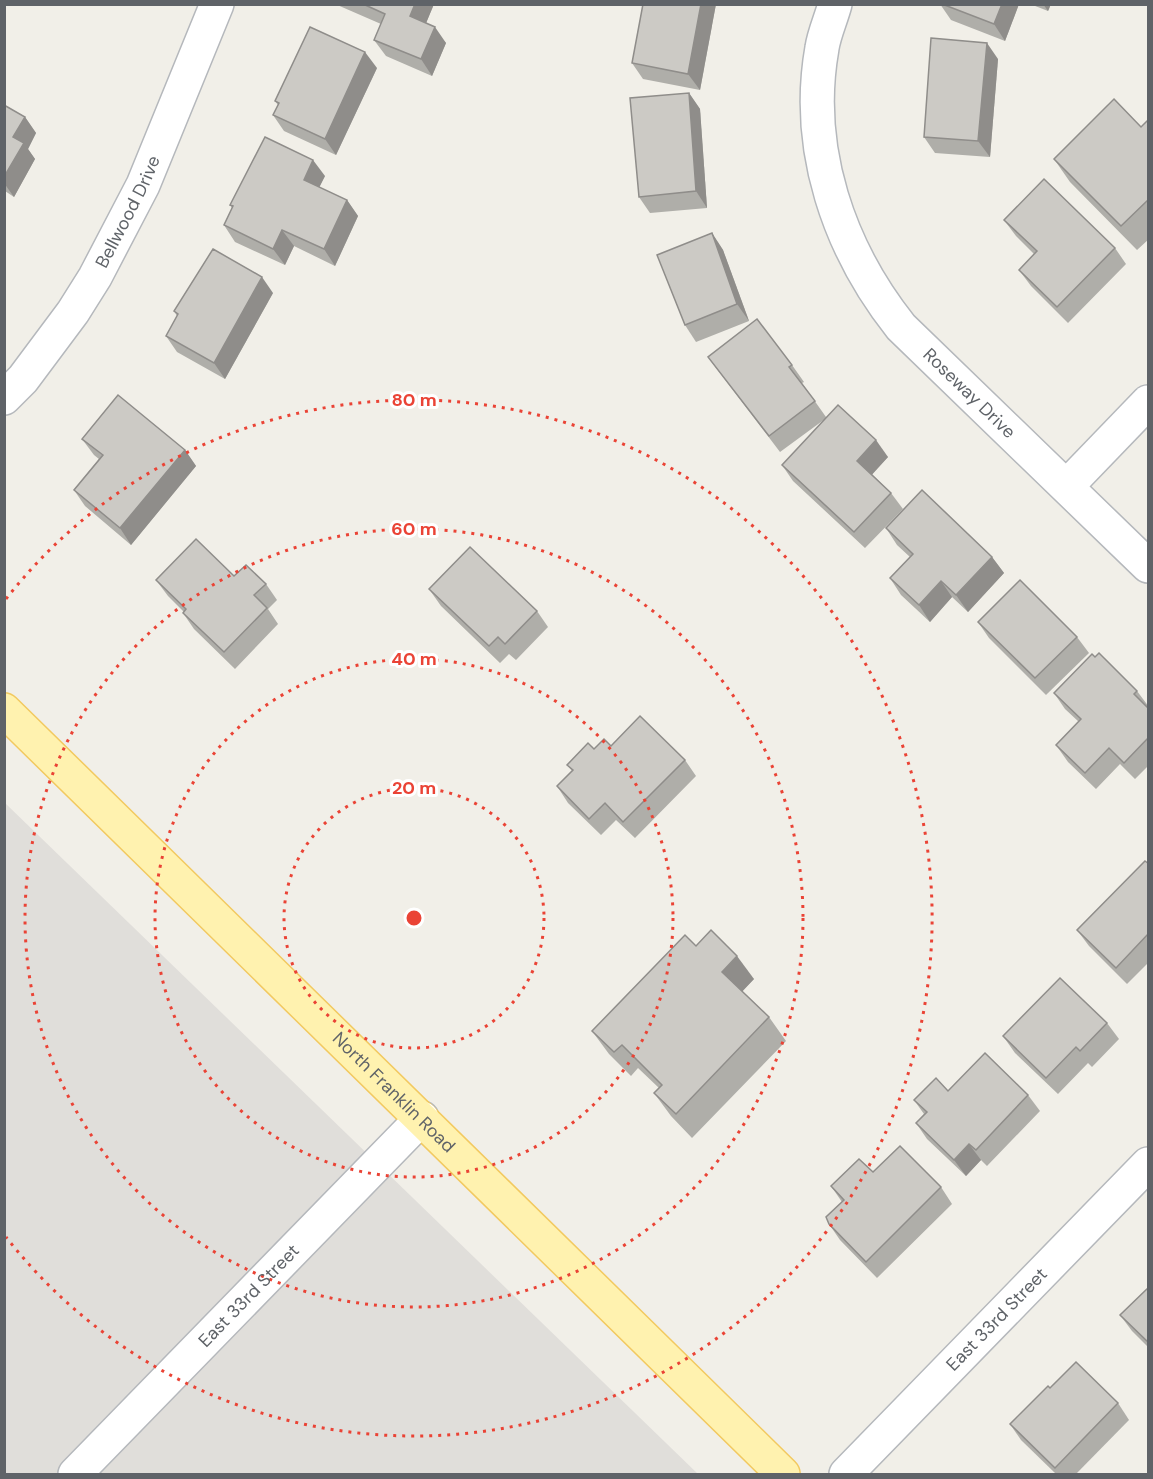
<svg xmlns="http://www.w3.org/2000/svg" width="1153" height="1479" font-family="'DM Sans',sans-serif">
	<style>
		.industrial { fill: #e0deda }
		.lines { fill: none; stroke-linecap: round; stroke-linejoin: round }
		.minor-casing { stroke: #b5b8bc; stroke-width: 36 }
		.major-casing { stroke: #f2c960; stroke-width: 36 }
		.minor { stroke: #fff; stroke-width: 33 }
		.major { stroke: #fff2af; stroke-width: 33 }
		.wall { fill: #afaea9 }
		.shaded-wall { fill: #8f8d8a }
		.building { fill: #cccac5; stroke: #8f8d8a; stroke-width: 1.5 }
		.ring { fill: none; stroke: #ea4335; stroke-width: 3; stroke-dasharray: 3 6 }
		.labels { text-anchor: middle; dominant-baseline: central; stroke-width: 6; stroke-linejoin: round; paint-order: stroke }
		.street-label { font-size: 18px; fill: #5f6368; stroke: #fff }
		.centre { fill: #ea4335; stroke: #fff; stroke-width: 3 }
		.ring-label { font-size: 18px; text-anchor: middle; font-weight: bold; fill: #ea4335; stroke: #fff; stroke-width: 6; stroke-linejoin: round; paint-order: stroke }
	</style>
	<rect width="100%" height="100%" fill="#f1efe8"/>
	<!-- industrial -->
	<polygon class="industrial" points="5,803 698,1474 5,1474"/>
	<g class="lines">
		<!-- minor casing -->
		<g class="minor-casing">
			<g id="minor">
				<path id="s1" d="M835 4C831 19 824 34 822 48 804 149 839 249 901 327L1148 566"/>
				<path id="s2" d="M4 398 23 379 73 312 95 277 143 185 217 4"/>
				<polyline points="1067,486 1148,402"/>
				<path id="s3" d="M75 1474 422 1118"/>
				<path id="s4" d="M846 1474 1148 1164"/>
			</g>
		</g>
		<!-- major casing -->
		<g class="major-casing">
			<g id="major">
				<path id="s5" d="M4 710 783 1474"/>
			</g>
		</g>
		<!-- minor -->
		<use href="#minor" class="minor"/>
		<!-- major -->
		<use href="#major" class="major"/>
	</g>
	<!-- wall -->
	<g class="wall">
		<polygon points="335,4 434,4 426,23 446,43 432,76 386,56 374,40 381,24"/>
		<polygon points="643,4 716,4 700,90 643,79 632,63"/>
		<polygon points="940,4 1019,4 1005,41 951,20"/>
		<polygon points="1030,4 1051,4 1048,11"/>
		<polygon points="998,59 990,157 935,153 924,137"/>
		<polygon points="377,68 336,155 284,131 273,115 278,105 275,101"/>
		<polygon points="689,93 700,109 707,208 650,213 639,197"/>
		<polygon points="4,105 25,117 36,133 28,149 35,159 14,197 5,191"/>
		<polygon points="1149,119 1149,239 1137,250 1070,182 1054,159 1141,127"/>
		<polygon points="325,176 319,187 347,200 358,216 335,266 294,246 285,265 235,242 224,225 232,208 230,205"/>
		<polygon points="1004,220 1115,248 1126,264 1068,323 1031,286 1019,270 1034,254 1016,236"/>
		<polygon points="712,233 723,250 749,321 696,342 685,325"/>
		<polygon points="273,293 225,379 177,352 166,336 177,316 174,311"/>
		<polygon points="708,357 792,365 804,382 802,383 826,417 888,457 872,474 891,493 903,509 865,548 793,481 782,465 825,419 780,452 720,373"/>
		<polygon points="82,439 185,450 196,466 131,545 85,506 74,490 99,459 94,455"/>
		<polygon points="886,528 992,557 1004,573 968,612 952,597 930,622 901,595 890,578 910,557 897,545"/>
		<polygon points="234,576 266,584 277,600 268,609 278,624 235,669 194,629 183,613 184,612 168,596 156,580"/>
		<polygon points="429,589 537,611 548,627 516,660 509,654 500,663 441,606"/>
		<polygon points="978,622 1077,637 1089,653 1046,695 989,638"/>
		<polygon points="1137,691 1149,707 1149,765 1135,779 1120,764 1096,789 1068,762 1056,745 1079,722 1065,709 1054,693"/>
		<polygon points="611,746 685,760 696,776 635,838 616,820 601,835 568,803 557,786 572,771 567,765 594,749"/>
		<polygon points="1149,864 1149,962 1127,984 1089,946 1077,930"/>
		<polygon points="696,946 754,979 742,991 769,1017 786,1041 692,1138 671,1116 654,1093 659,1088 638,1068 631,1076 609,1054 592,1031"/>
		<polygon points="1107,1023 1119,1039 1092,1067 1088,1063 1058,1094 1015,1053 1003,1036"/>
		<polygon points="948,1091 1028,1095 1040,1111 987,1166 981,1160 966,1176 927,1139 916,1123 924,1114 914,1100"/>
		<polygon points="873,1172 941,1187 952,1204 877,1278 840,1240 829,1224 842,1202 831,1186"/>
		<polygon points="1149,1287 1149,1348 1132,1331 1120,1315"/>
		<polygon points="1050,1388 1118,1403 1129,1420 1076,1474 1056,1474 1021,1440 1010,1424"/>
	</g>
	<!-- shaded-wall -->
	<g class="shaded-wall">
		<polygon points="415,4 434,4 422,33 410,16"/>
		<polygon points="701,4 716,4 700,90 688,74"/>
		<polygon points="1002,4 1019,4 1005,41 994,24"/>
		<polygon points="1043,4 1051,4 1048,11"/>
		<polygon points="435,27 446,43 432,76 421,59"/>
		<polygon points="987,43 998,59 990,157 978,141"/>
		<polygon points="365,52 377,68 336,155 325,139"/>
		<polygon points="689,93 700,109 707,208 696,191"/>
		<polygon points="25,117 36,133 28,149 35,159 14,197 4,183 4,177 13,137"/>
		<polygon points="313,160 325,176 315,196 304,180"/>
		<polygon points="347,200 358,216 335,266 324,249"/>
		<polygon points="282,230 294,246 285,265 273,249"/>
		<polygon points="712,233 723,250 749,321 737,304"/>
		<polygon points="262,277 273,293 225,379 214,363"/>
		<polygon points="876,440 888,457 869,478 857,461"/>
		<polygon points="185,450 196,466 131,545 120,528"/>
		<polygon points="992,557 1004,573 968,612 956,595"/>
		<polygon points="941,581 952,597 930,622 919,605"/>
		<polygon points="737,956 754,979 739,995 722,972"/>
		<polygon points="969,1144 981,1160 966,1176 954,1160"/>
	</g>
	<!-- building -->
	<g class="building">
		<polygon points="363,4 415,4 410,16 435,27 421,59 374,40 385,14"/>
		<polygon points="643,4 701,4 688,74 632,63"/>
		<polygon points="942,4 1002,4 994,24"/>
		<polygon points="310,27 365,52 325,139 273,115 279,103 275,101"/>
		<polygon points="931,38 987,43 978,141 924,137"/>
		<polygon points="689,93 696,191 639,197 630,98"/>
		<polygon points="1114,99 1141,127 1149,119 1149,199 1121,226 1054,159"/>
		<polygon points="4,105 25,117 13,137 24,143 4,177"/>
		<polygon points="265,137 313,160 304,180 347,200 324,249 282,230 273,249 224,225 233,206 230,205"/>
		<polygon points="1044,179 1115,248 1057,307 1019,270 1037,251 1004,220"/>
		<polygon points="712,233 737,304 685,325 657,255"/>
		<polygon points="213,249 262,277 214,363 166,336 178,314 174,311"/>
		<polygon points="757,319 792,365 789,367 815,401 769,436 708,357"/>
		<polygon points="118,395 185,450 120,528 74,490 103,455 82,439"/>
		<polygon points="838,405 876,440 857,461 891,493 854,532 782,465"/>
		<polygon points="922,490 992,557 956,595 941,581 919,605 890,578 913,554 886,528"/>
		<polygon points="196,539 234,576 246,565 266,584 254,595 267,608 224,652 183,613 186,609 156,580"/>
		<polygon points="470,547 537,611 505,644 498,637 489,646 429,589"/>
		<polygon points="1020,580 1077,637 1035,678 978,622"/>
		<polygon points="1099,653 1137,691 1134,694 1149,709 1149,737 1124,763 1109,748 1085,773 1056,745 1081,719 1054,693 1092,654 1095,657"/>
		<polygon points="640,716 685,760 623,822 605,803 589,819 557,786 573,770 567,765 588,743 594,749 604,739 611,746"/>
		<polygon points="1145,861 1149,864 1149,935 1148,934 1116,968 1077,930"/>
		<polygon points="711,930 737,956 722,972 769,1017 676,1114 654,1093 662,1085 622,1045 614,1052 592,1031 685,935 696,946"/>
		<polygon points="1060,978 1107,1023 1080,1051 1076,1047 1046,1078 1003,1036"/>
		<polygon points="985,1053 1028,1095 976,1150 969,1144 954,1160 916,1123 927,1112 914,1100 936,1078 948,1091"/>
		<polygon points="900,1146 941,1187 866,1262 829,1224 826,1217 844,1200 831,1186 859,1159 873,1172"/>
		<polygon points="1149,1287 1149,1343 1120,1315"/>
		<polygon points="1076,1362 1118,1403 1055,1468 1010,1424 1048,1386 1050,1388"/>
	</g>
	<!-- distance rings -->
	<g class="ring">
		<circle cx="414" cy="918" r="130"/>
		<circle cx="414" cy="918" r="259"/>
		<circle cx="414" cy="918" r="389"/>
		<path d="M6 599A518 518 0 1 1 6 1237"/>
	</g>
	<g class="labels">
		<!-- street labels -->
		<g class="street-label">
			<text stroke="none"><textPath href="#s2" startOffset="225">Bellwood Drive</textPath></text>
			<text stroke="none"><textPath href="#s1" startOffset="440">Roseway Drive</textPath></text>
			<text stroke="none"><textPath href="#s5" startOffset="546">North Franklin Road</textPath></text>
			<text stroke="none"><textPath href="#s3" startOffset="249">East 33rd Street</textPath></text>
			<text stroke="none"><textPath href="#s4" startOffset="216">East 33rd Street</textPath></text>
		</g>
	</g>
	<circle cx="414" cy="918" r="9" class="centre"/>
	<g class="ring-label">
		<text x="414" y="406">80 m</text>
		<text x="414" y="535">60 m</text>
		<text x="414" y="665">40 m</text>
		<text x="414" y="794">20 m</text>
	</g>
	<!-- border -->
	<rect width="1153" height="1479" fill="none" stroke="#5f6368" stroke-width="12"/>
</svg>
